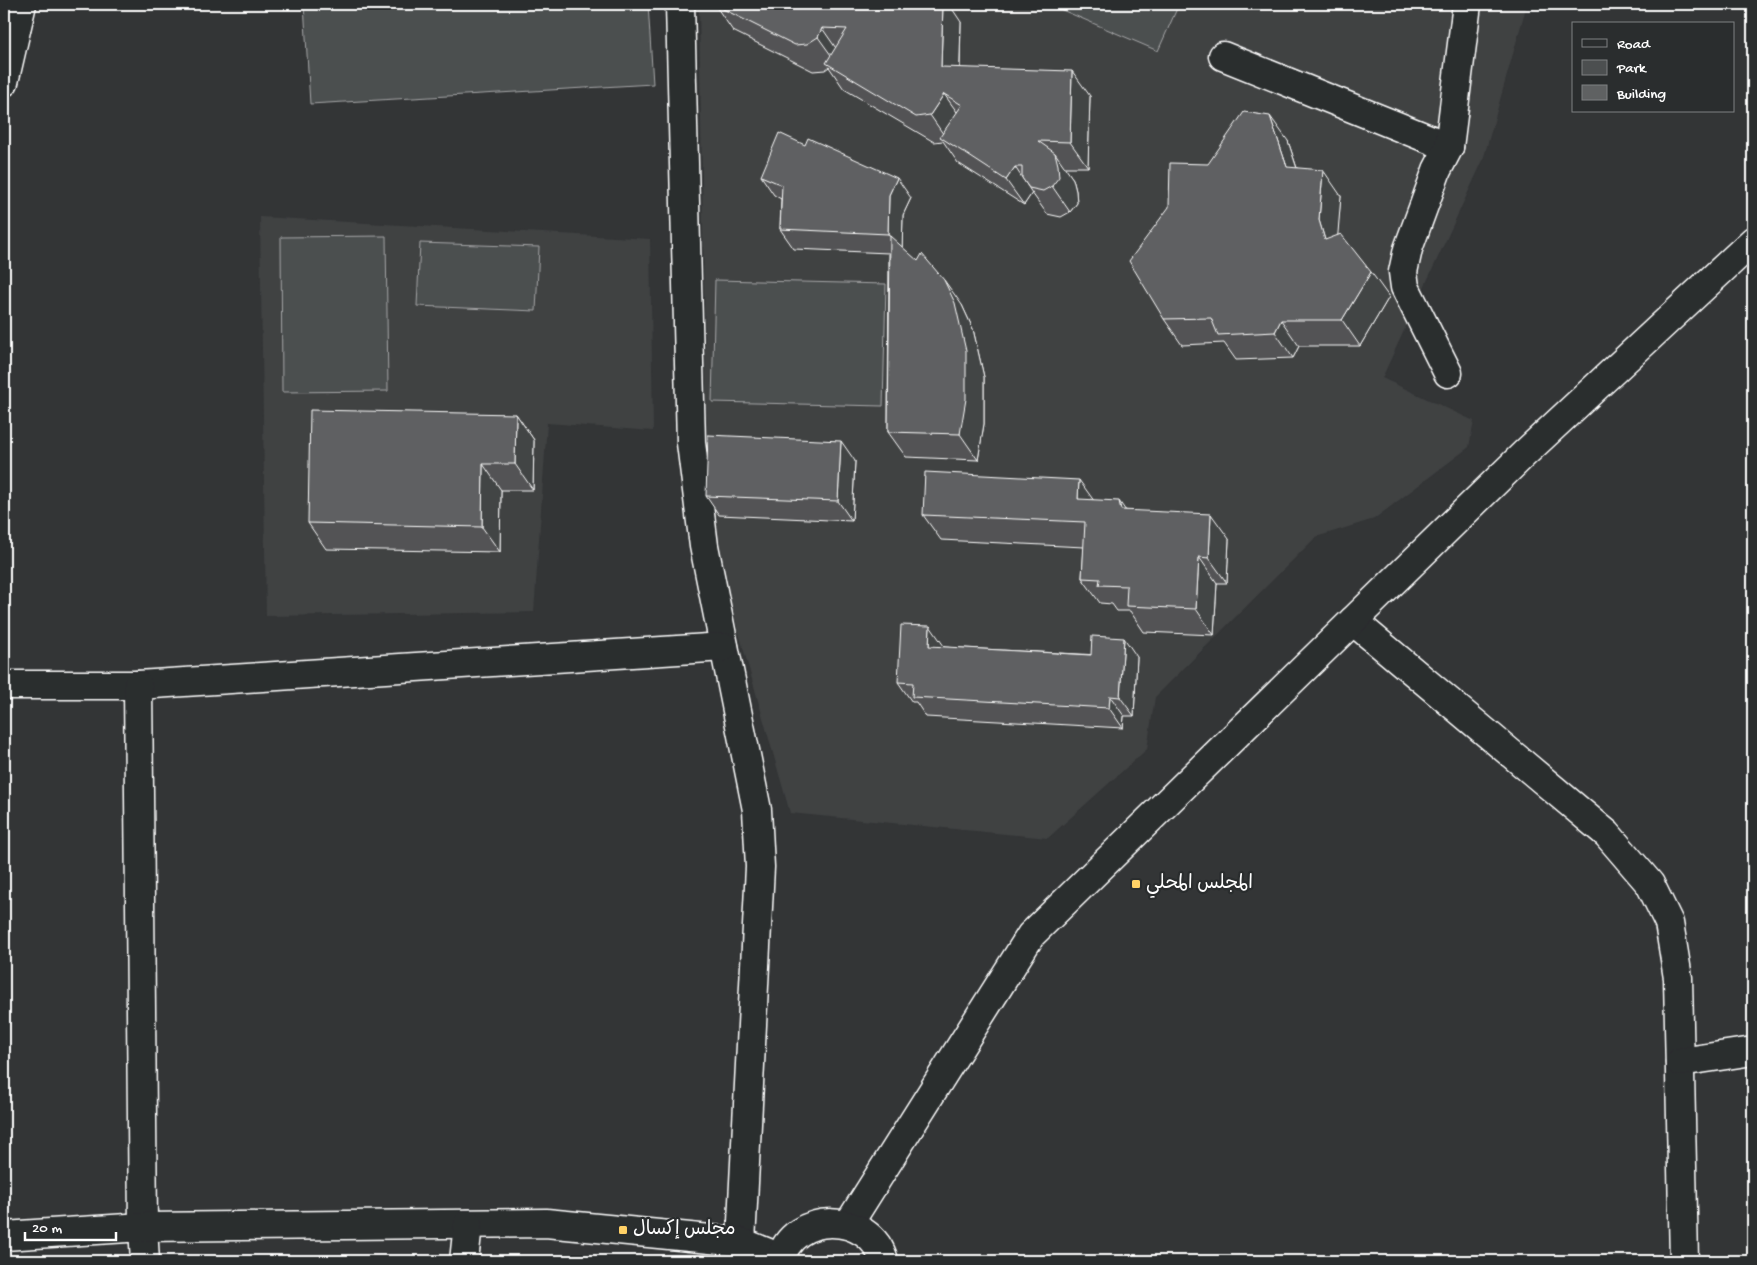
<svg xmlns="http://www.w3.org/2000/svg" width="1757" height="1265" font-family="'Gochi Hand','Playpen Sans Arabic',sans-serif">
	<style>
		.built { fill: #404243 }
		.green { fill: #4c4f50; stroke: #a6a7a8 }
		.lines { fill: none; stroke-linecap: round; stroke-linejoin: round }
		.minor-casing { stroke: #fff; stroke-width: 31 }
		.major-casing { stroke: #fff; stroke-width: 31 }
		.minor { stroke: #2a2d2e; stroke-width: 28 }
		.major { stroke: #2a2d2e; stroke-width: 28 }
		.wall { fill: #525354; stroke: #fff }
		.shaded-wall { fill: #424445; stroke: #fff }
		.building { fill: #5f6162; stroke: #fff }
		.poi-dot { fill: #ffd166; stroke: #2a2d2e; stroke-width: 2 }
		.labels { text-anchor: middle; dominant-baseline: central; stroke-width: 4.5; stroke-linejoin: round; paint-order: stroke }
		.poi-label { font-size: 19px; fill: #fff; stroke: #2a2d2e; text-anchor: start }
	</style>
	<rect width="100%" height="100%" fill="#333536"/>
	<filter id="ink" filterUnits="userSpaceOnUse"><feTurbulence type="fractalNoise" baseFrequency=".02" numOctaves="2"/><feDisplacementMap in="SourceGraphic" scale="10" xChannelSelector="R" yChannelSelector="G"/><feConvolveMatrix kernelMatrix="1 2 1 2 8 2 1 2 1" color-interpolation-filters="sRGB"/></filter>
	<g filter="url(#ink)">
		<!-- built -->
		<g class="built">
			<polygon points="699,4 1527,4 1483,160 1382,378 1474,421 1469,447 1374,519 1316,537 1155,697 1147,749 1048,838 790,813 708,524"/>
			<polygon points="260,217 650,239 653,431 547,423 534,612 266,616"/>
		</g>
		<!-- green -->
		<g class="green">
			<polygon points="304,4 648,4 653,84 310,104"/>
			<polygon points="1048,4 1179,4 1158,51"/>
			<polygon points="386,236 388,391 282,392 281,237"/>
			<polygon points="420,243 539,247 536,311 417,306"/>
			<polygon points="715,280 886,284 883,406 712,402"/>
		</g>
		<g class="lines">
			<!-- minor casing -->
			<g class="minor-casing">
				<g id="minor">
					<polyline points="680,4 691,443 704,546 757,810 760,867 741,1242"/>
					<polyline points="1223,56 1449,147"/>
					<polyline points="4,82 22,4"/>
					<polyline points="1448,373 1405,287 1403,272 1408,249 1437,170 1449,147 1467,4"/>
					<polyline points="1353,621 1607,834 1650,884 1669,923 1678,978 1684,1261"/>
					<polyline points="4,685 138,685 724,647"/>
					<polyline points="138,685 143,1227 145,1261"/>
					<polyline points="1680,1062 1753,1051"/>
					<polyline points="4,1236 143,1227 546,1223 741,1242 781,1258"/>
					<polyline points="464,1261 468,1224"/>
				</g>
			</g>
			<!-- major casing -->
			<g class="major-casing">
				<g id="major">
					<polyline points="848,1225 1031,935 1524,454 1753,241"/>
					<path d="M780 1261C792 1210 871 1211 884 1261"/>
				</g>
			</g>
			<!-- minor -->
			<use href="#minor" class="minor"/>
			<!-- major -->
			<use href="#major" class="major"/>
		</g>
		<!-- wall -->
		<g class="wall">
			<polygon points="715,5 961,22 960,68 1090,96 1088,167 1064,167 1073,179 1076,191 1077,203 1070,212 1061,217 1047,214 1032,193 1024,205 958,163 943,141 934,142 844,89 829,67 825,70 813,71 733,31"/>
			<polygon points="1288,141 1297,168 1341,196 1337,236 1389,297 1360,346 1299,346 1293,358 1236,360 1224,343 1182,345 1164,319"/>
			<polygon points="761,176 911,198 903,215 902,247 962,305 973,329 984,377 984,424 978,460 906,457 888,432 889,253 794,249 780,229 781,199 774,195"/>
			<polygon points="516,414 534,440 533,490 501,490 500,552 326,549 308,523"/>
			<polygon points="855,461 852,521 719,515 706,496"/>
			<polygon points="1093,500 1125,510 1229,539 1227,583 1217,583 1214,635 1144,632 1130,611 1117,611 1112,604 1100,603 1082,578 1084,547 941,540 923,515"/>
			<polygon points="944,646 943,647 1137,657 1134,716 1124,716 1123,728 926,717 916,702 912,702 898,682"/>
		</g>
		<!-- shaded-wall -->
		<g class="shaded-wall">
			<polygon points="943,4 949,4 961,22 959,93 941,67"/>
			<polygon points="822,28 840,54 836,62 818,37"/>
			<polygon points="1072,71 1090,96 1088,167 1070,142"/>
			<polygon points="944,94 962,119 948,141 930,115"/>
			<polygon points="1270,116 1288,141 1305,193 1287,167"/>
			<polygon points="1055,153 1073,179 1076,191 1077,203 1070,212 1052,186"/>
			<polygon points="1015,167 1032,193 1024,205 1006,180"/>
			<polygon points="1323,170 1341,196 1337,245 1325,240 1319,220"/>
			<polygon points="897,178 911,198 903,215 902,253 888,234 889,195"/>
			<polygon points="1371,272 1389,297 1360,346 1342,320"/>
			<polygon points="944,280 962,305 973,329 984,377 984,424 978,460 960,434"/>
			<polygon points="1281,320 1299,346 1293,358 1275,332"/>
			<polygon points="516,414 534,440 533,490 515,464"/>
			<polygon points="841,441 855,461 852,521 838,501"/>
			<polygon points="483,464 501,490 500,552 482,527"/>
			<polygon points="1079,480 1097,505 1078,499"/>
			<polygon points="1119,501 1137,527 1121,510"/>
			<polygon points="1211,514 1229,539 1227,583 1209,558"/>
			<polygon points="1199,557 1217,583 1214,635 1196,609"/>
			<polygon points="930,626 944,646 943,666 929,646"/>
			<polygon points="1124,638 1137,657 1134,716 1120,697"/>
			<polygon points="1110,696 1124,716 1123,728 1109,708"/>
		</g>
		<!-- building -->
		<g class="building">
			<polygon points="716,4 943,4 941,67 1072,71 1070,142 1038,141 1055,153 1058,165 1059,177 1052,186 1043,191 1029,188 1022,178 1022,167 1015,167 1006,180 940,137 962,105 944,94 930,115 916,117 826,63 847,29 822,28 818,37 807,44 795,45 715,5"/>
			<polygon points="1244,112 1270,116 1287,167 1323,170 1319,220 1325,240 1341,234 1371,272 1342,320 1281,320 1275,332 1218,335 1211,318 1164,319 1129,261 1169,207 1170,163 1208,164"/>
			<polygon points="779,133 805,145 808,138 897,178 889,195 888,234 780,229 782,185 761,176"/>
			<polygon points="890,236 918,261 922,254 944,280 955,303 966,351 966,399 960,434 888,432"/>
			<polygon points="310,410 516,414 515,464 483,464 482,527 308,523"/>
			<polygon points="708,435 841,441 838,501 706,496"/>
			<polygon points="925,472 1079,480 1078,499 1119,501 1121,510 1211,514 1209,558 1199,557 1196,609 1126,606 1127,586 1099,585 1100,579 1082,578 1085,522 923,515"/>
			<polygon points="901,625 930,626 929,646 1091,655 1092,636 1124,638 1120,697 1110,696 1109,708 912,697 913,683 898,682"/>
		</g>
	</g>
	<!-- markers -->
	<g class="poi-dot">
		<rect x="1131" y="879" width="10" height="10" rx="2.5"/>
		<rect x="618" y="1225" width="10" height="10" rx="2.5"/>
	</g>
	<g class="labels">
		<!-- poi labels -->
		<g class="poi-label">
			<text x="1146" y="884">المجلس المحلي</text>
			<text x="633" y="1230">مجلس إكسال</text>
		</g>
	</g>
	<!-- margin -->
	<rect width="1757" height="1265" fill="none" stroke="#2a2d2e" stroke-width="20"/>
	<rect x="10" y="10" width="1737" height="1245" fill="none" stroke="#fff" stroke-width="2" filter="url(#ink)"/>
	<!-- legend -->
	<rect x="1572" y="22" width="162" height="90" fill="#2a2d2e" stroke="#7f8182"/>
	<rect x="1582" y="39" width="25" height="8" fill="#2a2d2e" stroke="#7f8182"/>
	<text x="1617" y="48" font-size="15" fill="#ffffff">Road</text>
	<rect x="1582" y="60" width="25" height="15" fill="#4c4f50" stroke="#7f8182"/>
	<text x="1617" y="72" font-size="15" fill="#ffffff">Park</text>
	<rect x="1582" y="85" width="25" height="15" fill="#5f6162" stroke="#7f8182"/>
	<text x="1617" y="98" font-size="15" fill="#ffffff">Building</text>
	<!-- scale -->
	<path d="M25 1232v8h91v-8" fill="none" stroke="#ffffff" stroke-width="2.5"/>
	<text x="32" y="1232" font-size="15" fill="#ffffff" stroke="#2a2d2e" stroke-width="4" paint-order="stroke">20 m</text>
</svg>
